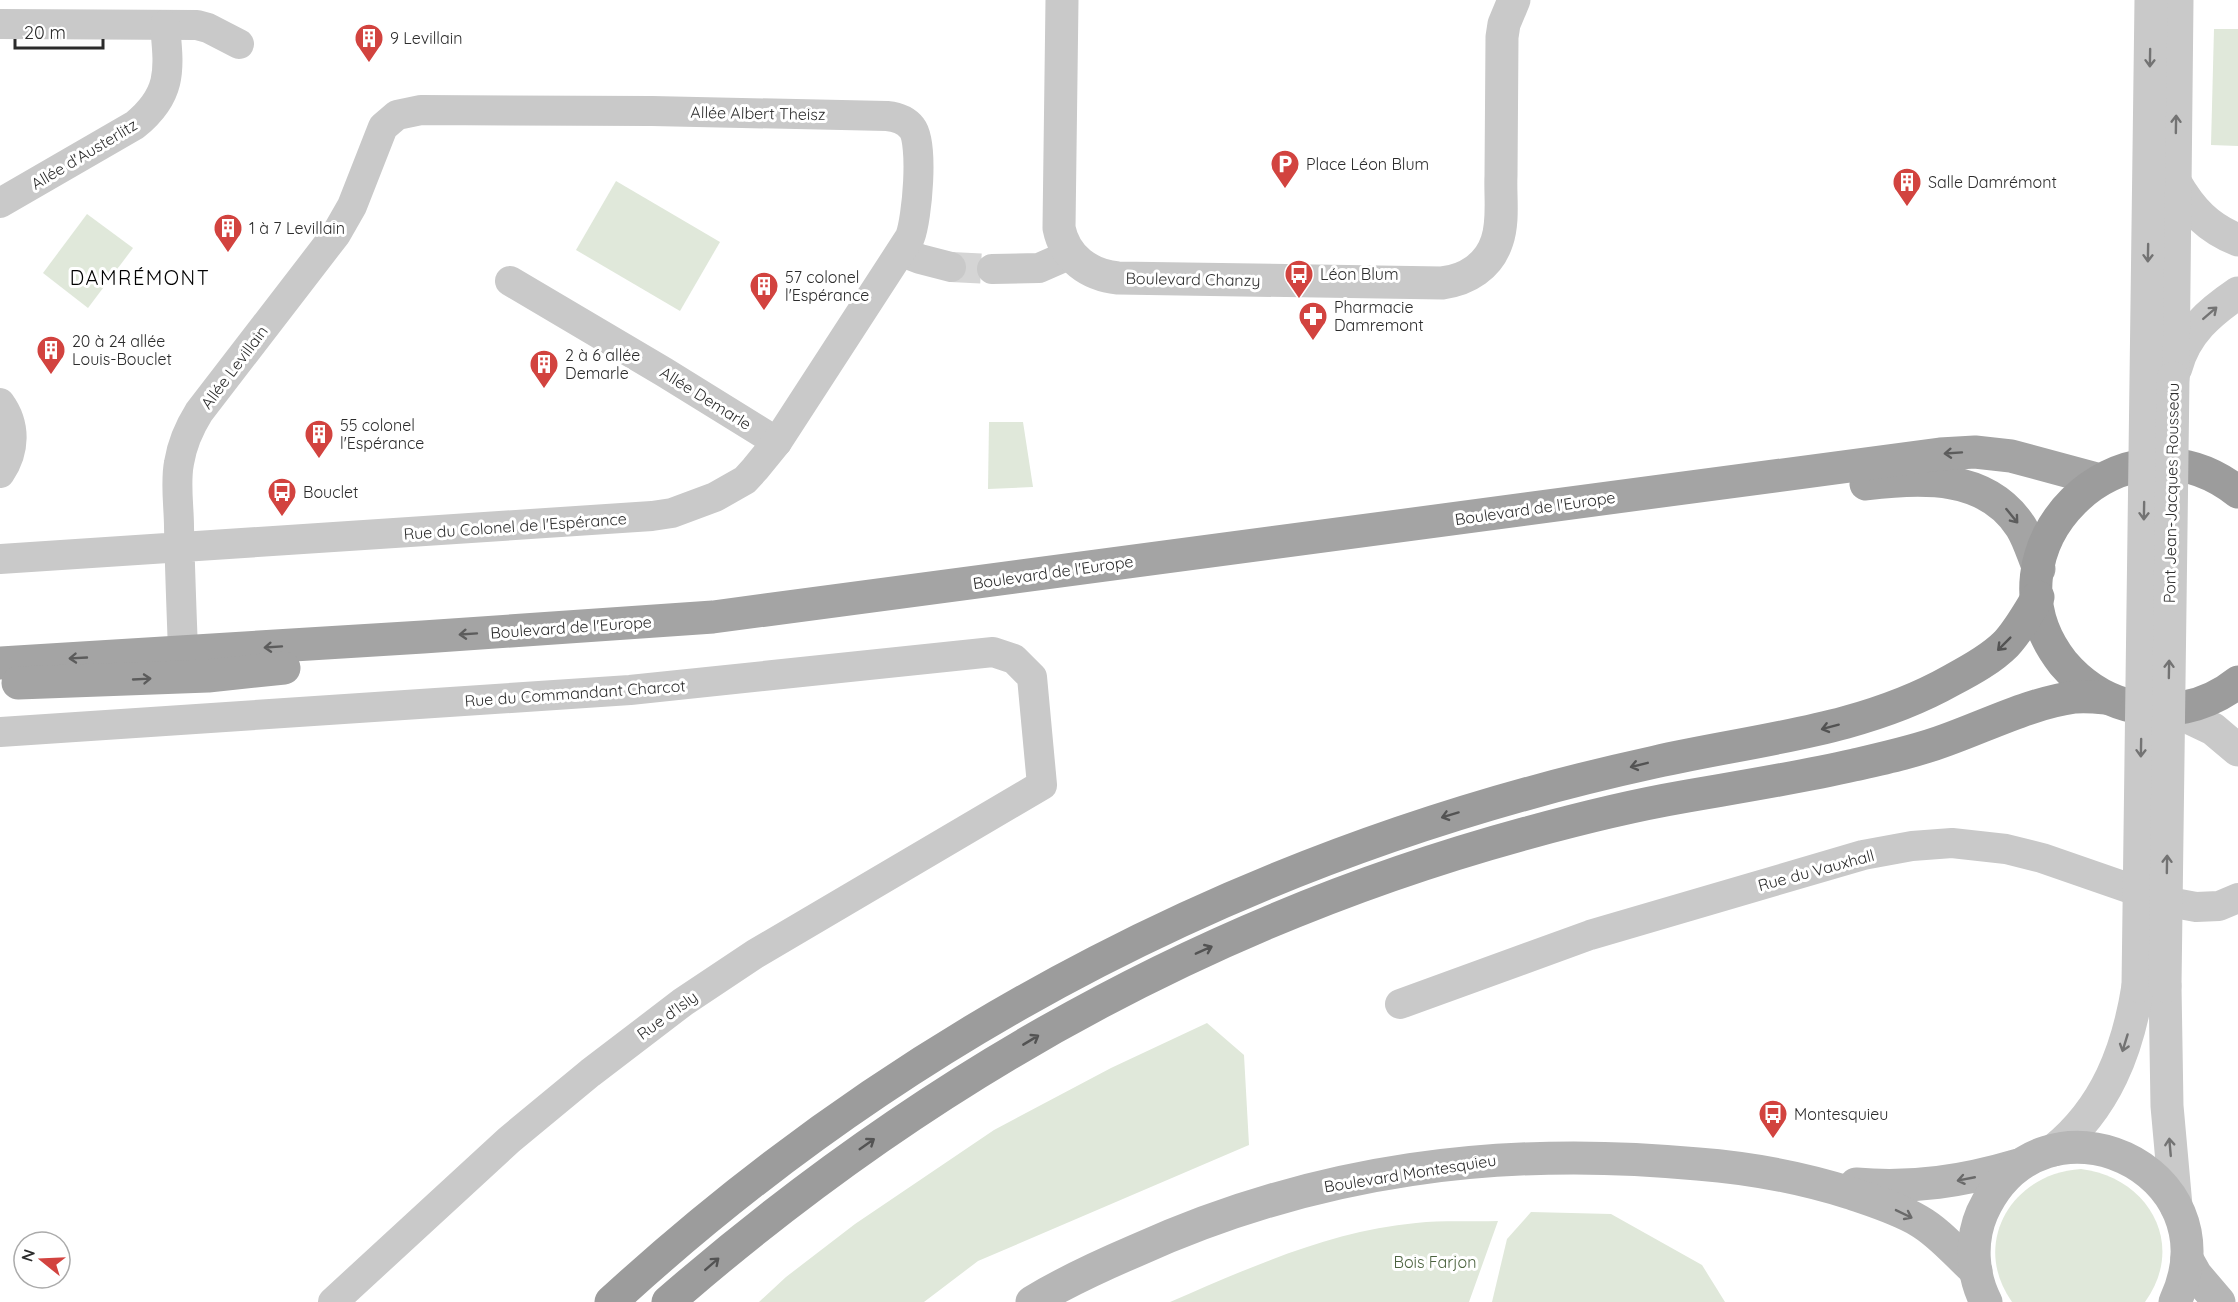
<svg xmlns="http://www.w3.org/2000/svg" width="2238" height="1302" font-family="Quicksand,sans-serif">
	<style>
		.green { fill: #e0e8da }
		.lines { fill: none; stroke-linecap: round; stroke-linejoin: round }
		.minor-tunnel { stroke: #d5d5d5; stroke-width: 30; stroke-dasharray: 30 15; stroke-linecap: butt }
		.minor { stroke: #c9c9c9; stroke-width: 30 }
		.tertiary { stroke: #c9c9c9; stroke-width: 33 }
		.secondary { stroke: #b6b6b6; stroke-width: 33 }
		.primary { stroke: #a4a4a4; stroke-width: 33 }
		.trunk { stroke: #9c9c9c; stroke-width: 33 }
		.tertiary-bridge { stroke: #c9c9c9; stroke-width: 33 }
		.oneway { stroke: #737373 }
		.oneway2 { stroke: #5c5c5c }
		.oneway3 { stroke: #535353 }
		.oneway4 { stroke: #6a6a6a }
		.labels { text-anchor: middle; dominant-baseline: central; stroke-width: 6; stroke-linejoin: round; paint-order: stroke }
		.poi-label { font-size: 16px; fill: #2c2c2c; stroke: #fff; text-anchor: start }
		.street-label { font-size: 16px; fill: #2c2c2c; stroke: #fff }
		.park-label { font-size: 16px; fill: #4b623e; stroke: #fff }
		.quarter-label { font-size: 20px; letter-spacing: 1.5px; fill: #000; stroke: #fff }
	</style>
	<rect width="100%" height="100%" fill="#fff"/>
	<!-- green -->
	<g class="green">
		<polygon points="2214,29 2238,29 2238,146 2211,145"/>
		<polygon points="616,181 720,242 680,311 576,250"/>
		<polygon points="87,214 133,248 88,308 43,273"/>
		<polygon points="989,422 1023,422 1033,487 988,489"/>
		<polygon points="1207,1023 1244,1055 1249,1145 978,1261 924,1302 759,1302 786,1277 855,1224 994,1130 1111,1068"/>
		<path d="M2081 1169C2148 1177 2187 1244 2145 1302H2012C1970 1243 2012 1173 2081 1169Z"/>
		<polygon points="1531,1212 1611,1214 1702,1265 1725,1302 1492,1302 1507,1239"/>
		<path d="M1498 1221 1469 1302H1170C1249 1268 1329 1231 1416 1223 1443 1220 1471 1222 1498 1221Z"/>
	</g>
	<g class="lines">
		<!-- minor-tunnel -->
		<polyline class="minor-tunnel" points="951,267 992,269"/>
		<!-- minor -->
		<g class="minor">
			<polyline points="0,24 197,25 208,28 239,44"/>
			<path d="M0 203 135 125C173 94 169 69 165 25"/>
			<polyline points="902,252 920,259 951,267"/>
			<polyline points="992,269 1039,268 1071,254"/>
			<polyline points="510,281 664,372 777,442"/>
			<path d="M0 403C16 425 15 451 0 473"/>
			<path d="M0 559 652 516 672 513 715 497 745 480 755 469 777 442 910 237C917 219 924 143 912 128 906 120 897 117 887 116L652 111 421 110 397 115 383 127 352 206 336 234 199 412C189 428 182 444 179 463 175 483 179 506 179 527 180 576 182 625 184 675"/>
			<polyline points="0,732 630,690 993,652 1014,659 1032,677 1042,785 755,954 683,1002 590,1073 509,1140 333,1302"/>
			<polyline points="1400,1004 1590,935 1863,855 1912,846 1952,843 2006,849 2042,858 2169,902 2196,907 2219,906 2238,898"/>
		</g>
		<!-- tertiary -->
		<g class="tertiary">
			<path d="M1062 0 1059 228C1065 258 1089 275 1118 278L1442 283C1467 280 1489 266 1497 241 1504 221 1500 196 1501 176 1501 130 1502 84 1502 37L1504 24 1514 0"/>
			<path d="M2175 182C2191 210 2208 228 2238 240"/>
			<path d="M2176 368C2185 333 2210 312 2238 293"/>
			<polyline points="2173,378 2177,0"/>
			<polyline points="2171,709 2213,729 2238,750"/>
			<polyline points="2165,986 2167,1106 2176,1206"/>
			<path d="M2054 1150C2106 1108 2128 1050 2138 986"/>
		</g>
		<!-- secondary -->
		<g class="secondary">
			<path d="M1856 1184C1913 1189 1964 1181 2018 1165"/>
			<polyline points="2187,1259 2196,1275 2219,1302"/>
			<path d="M1032 1302C1065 1282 1100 1266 1135 1251 1316 1169 1501 1145 1698 1164 1750 1168 1799 1177 1850 1193 1873 1201 1897 1208 1919 1221 1940 1233 1957 1254 1976 1271"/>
			<path d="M1986 1302C1972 1275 1970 1241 1982 1213 2042 1080 2237 1169 2175 1302"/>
		</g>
		<!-- primary -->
		<g class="primary">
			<path d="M1866 484C1922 477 1987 474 2021 527 2029 540 2033 555 2039 569"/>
			<polyline points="0,663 423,637 713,617 1940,454 1975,452 2011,456 2100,480"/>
			<polyline points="18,683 208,676 284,668"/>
		</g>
		<!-- trunk -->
		<g class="trunk">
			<path d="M2238 492C2122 401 1974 550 2063 663 2080 683 2102 698 2127 705 2165 716 2207 707 2238 682"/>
			<path d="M611 1302C908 1029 1261 848 1655 762 1756 739 1860 732 1952 680 1971 670 1991 659 2006 644 2019 630 2028 613 2038 597"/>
			<path d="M668 1302C919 1083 1204 921 1527 833 1578 819 1630 806 1682 797 1739 787 1797 778 1854 765 1885 758 1917 751 1946 740 1988 725 2031 703 2075 697 2085 696 2096 697 2106 698"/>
		</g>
		<!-- tertiary-bridge -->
		<g class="tertiary-bridge">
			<polyline points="2138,986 2151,0"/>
			<polyline points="2165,986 2173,378"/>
		</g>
	</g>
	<!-- one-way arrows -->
	<defs><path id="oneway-shaft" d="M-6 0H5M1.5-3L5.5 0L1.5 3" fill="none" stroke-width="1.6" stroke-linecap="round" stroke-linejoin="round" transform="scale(1.5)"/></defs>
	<g class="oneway">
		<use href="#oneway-shaft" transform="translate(2150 58) rotate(91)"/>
		<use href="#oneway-shaft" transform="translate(2176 124) rotate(-89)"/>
		<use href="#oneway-shaft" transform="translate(2148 253) rotate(91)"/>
		<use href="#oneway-shaft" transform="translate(2210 313) rotate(-41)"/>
		<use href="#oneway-shaft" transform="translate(2144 511) rotate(91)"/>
		<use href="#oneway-shaft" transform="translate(2169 669) rotate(-89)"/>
		<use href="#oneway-shaft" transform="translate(2141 748) rotate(91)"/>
		<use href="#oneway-shaft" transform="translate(2167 864) rotate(-89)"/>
		<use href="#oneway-shaft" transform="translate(2125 1043) rotate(107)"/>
		<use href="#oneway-shaft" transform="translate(2170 1147) rotate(-95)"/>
	</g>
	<g class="oneway2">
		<use href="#oneway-shaft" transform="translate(1953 453) rotate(176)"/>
		<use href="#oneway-shaft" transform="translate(2012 516) rotate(51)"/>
		<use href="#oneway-shaft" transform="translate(468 634) rotate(176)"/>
		<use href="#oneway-shaft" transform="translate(273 647) rotate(176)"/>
		<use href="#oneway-shaft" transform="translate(78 658) rotate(177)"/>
		<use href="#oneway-shaft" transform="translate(142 679) rotate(-3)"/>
	</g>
	<g class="oneway3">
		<use href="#oneway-shaft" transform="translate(2004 644) rotate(135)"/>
		<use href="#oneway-shaft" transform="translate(1830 727) rotate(165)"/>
		<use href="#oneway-shaft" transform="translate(1639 765) rotate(166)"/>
		<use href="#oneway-shaft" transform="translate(1450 815) rotate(163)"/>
		<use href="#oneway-shaft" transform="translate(1204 950) rotate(-24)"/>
		<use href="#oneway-shaft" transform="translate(1031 1040) rotate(-31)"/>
		<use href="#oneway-shaft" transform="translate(867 1144) rotate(-35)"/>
		<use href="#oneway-shaft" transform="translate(712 1264) rotate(-41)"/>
	</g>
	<g class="oneway4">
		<use href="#oneway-shaft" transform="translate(1966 1179) rotate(169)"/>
		<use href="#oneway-shaft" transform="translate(1904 1214) rotate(26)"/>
	</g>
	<!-- icons -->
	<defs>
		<g id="building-pin" transform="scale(1.5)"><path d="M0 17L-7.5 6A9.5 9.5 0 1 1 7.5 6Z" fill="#d2433f" stroke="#fff"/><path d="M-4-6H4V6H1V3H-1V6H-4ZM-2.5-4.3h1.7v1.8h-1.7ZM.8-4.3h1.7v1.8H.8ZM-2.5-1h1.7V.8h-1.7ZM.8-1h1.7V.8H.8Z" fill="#fff"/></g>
		<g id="parking-pin" transform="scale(1.5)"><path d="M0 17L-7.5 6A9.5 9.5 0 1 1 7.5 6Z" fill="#d2433f" stroke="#fff"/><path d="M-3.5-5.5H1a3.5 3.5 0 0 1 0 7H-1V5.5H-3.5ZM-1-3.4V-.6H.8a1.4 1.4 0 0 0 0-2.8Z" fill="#fff"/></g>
		<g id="bus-pin" transform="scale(1.5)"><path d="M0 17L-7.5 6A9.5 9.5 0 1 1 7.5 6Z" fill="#d2433f" stroke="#fff"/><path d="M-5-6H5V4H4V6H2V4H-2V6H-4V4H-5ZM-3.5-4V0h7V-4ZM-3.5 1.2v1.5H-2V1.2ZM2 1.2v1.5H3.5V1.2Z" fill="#fff"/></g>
		<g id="pharmacy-pin" transform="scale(1.5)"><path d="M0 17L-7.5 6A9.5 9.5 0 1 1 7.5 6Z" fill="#d2433f" stroke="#fff"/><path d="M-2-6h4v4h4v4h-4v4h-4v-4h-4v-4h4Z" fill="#fff"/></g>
	</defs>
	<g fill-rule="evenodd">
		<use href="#building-pin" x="369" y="38"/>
		<use href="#parking-pin" x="1285" y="164"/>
		<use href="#building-pin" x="1907" y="182"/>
		<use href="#building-pin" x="228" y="228"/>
		<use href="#bus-pin" x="1299" y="274"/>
		<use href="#building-pin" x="764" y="286"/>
		<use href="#pharmacy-pin" x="1313" y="316"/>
		<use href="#building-pin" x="51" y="350"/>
		<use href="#building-pin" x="544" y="364"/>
		<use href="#building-pin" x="319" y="434"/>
		<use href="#bus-pin" x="282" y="492"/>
		<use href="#bus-pin" x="1773" y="1114"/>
	</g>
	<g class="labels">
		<!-- poi labels -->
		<g class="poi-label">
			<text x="390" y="38">9 Levillain</text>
			<text x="1306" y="164">Place Léon Blum</text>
			<text x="1928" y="182">Salle Damrémont</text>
			<text x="249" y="228">1 à 7 Levillain</text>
			<text x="1320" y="274">Léon Blum</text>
			<text x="785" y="277">57 colonel<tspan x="785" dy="18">l'Espérance</tspan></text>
			<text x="1334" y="307">Pharmacie<tspan x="1334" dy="18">Damremont</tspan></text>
			<text x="72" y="341">20 à 24 allée<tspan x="72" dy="18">Louis-Bouclet</tspan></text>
			<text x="565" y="355">2 à 6 allée<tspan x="565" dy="18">Demarle</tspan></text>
			<text x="340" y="425">55 colonel<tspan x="340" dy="18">l'Espérance</tspan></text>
			<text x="303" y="492">Bouclet</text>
			<text x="1794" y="1114">Montesquieu</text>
		</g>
		<!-- street labels -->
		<g class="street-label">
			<text transform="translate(758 113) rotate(1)">Allée Albert Theisz</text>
			<text transform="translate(84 154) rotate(-31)">Allée d'Austerlitz</text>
			<text transform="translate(1193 279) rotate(1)">Boulevard Chanzy</text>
			<text transform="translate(234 367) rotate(-53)">Allée Levillain</text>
			<text transform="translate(706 398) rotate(32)">Allée Demarle</text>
			<text transform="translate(2171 493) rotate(-89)">Pont Jean-Jacques Rousseau</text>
			<text transform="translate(1535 508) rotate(-8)">Boulevard de l'Europe</text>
			<text transform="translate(515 526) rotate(-4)">Rue du Colonel de l'Espérance</text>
			<text transform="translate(1053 572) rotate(-8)">Boulevard de l'Europe</text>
			<text transform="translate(571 627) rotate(-4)">Boulevard de l'Europe</text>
			<text transform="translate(575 693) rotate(-4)">Rue du Commandant Charcot</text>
			<text transform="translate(1816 870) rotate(-15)">Rue du Vauxhall</text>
			<text transform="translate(667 1015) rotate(-36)">Rue d'Isly</text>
			<text transform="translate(1410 1173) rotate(-9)">Boulevard Montesquieu</text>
		</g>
		<!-- park labels -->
		<g class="park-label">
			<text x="1435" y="1262">Bois Farjon</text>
		</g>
		<!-- quarter labels -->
		<g class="quarter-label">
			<text x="140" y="277">DAMRÉMONT</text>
		</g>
	</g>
	<!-- north arrow -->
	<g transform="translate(42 1260) rotate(288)"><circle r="28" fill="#ffffff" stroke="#ababab" stroke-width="1.5"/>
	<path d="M0-4.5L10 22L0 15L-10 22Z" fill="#d2433f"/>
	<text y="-9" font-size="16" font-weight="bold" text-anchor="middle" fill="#2c2c2c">N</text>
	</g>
	<!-- scale -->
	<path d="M15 39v9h88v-9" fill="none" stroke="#2c2c2c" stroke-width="3"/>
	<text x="24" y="39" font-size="18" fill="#2c2c2c" stroke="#ffffff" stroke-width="4.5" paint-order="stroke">20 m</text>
</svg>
